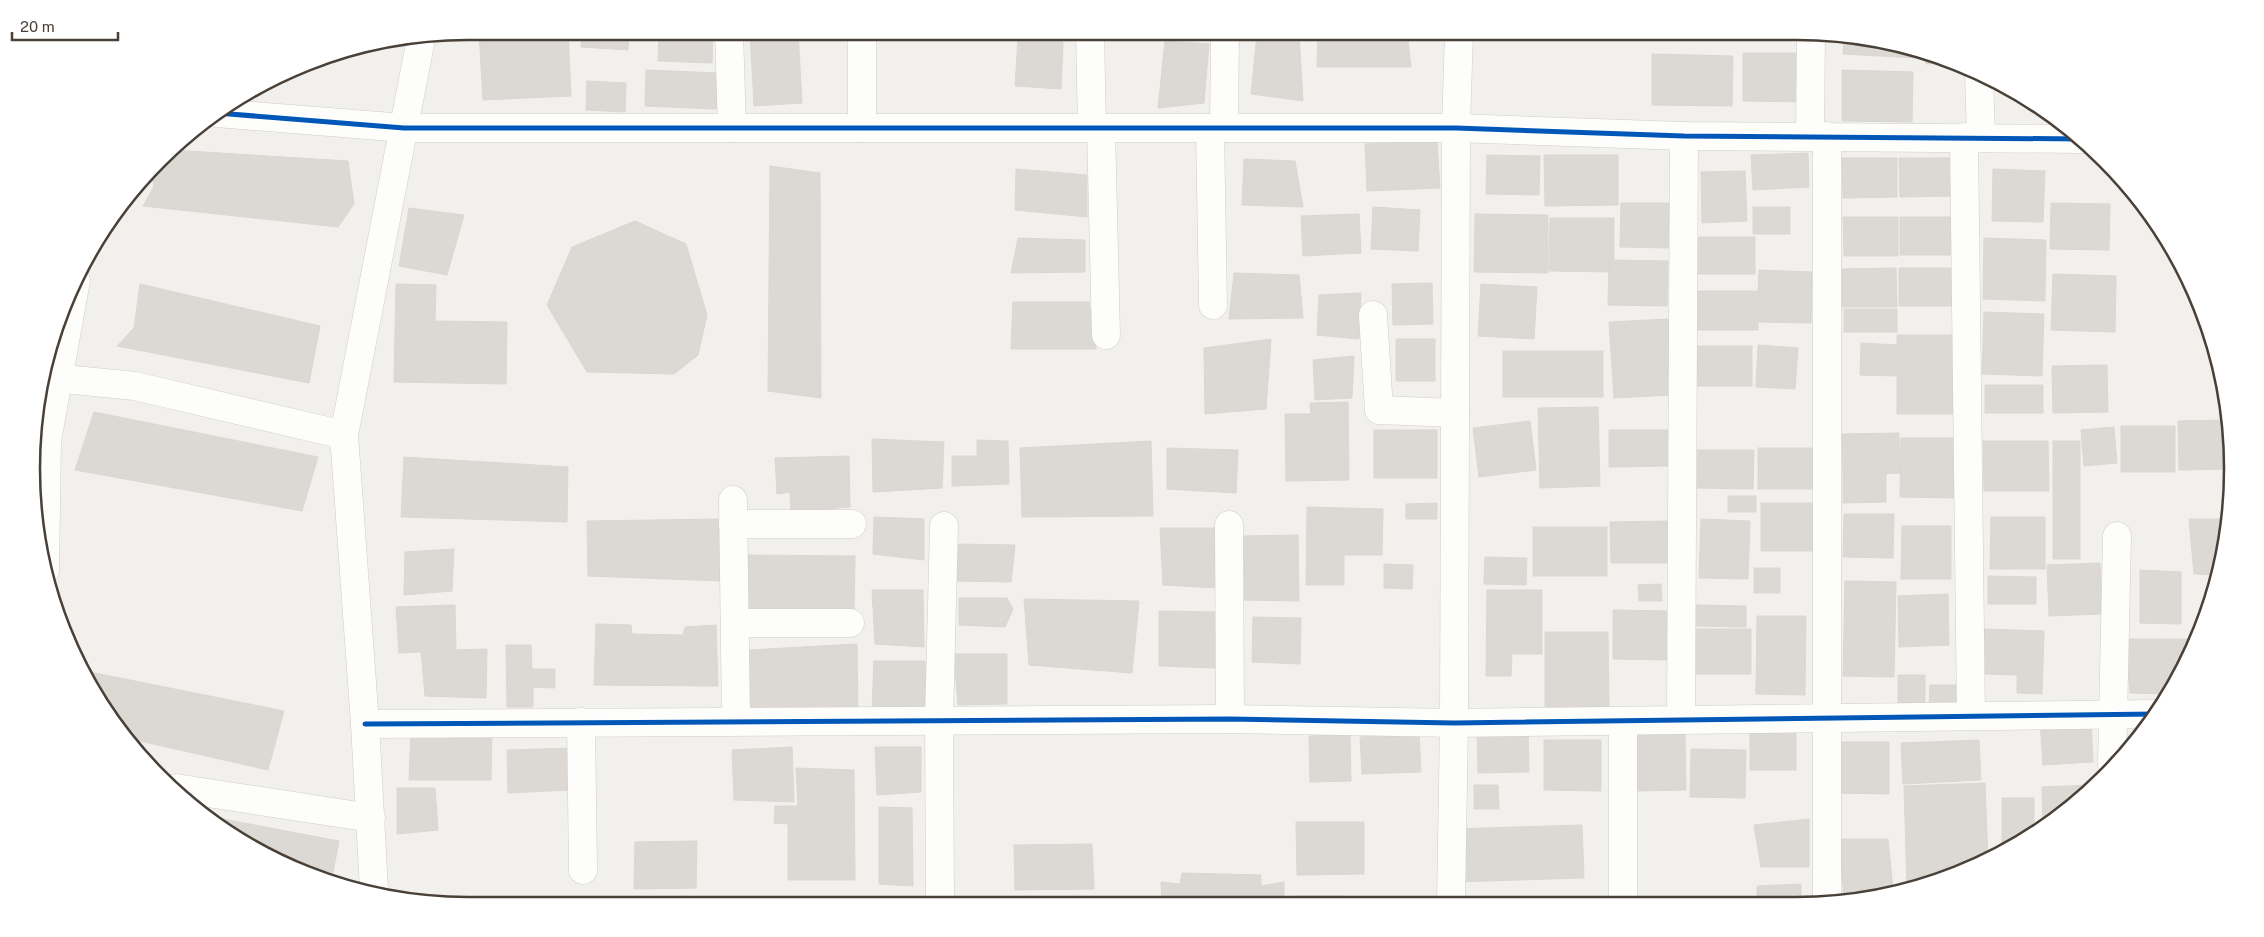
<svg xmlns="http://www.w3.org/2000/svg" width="2264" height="937" font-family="'Public Sans',sans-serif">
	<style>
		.building { fill: #dcd9d5; stroke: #dad7d3 }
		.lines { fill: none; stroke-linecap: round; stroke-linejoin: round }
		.minor-casing { stroke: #d0cdca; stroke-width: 29 }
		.minor { stroke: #fdfdfc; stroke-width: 28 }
		.cycleway-casing { stroke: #fff; stroke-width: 8 }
		.cycleway { stroke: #0057b8; stroke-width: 5 }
		.rim { fill: none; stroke: #494038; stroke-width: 2.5 }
	</style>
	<rect width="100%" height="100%" fill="#f2f0ed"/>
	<!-- building -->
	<g class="building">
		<polygon points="479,31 568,31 571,96 483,100"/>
		<polygon points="582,31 629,31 628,50 581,47"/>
		<polygon points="659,31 713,31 712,63 658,61"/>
		<polygon points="750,31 798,31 802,103 754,106"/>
		<polygon points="1318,31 1407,31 1411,67 1317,67"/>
		<polygon points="1743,31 1796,31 1802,32 1802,37 1743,36"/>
		<polygon points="1257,34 1299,34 1303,101 1251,94"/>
		<polygon points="1018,39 1063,42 1061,89 1015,86"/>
		<polygon points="1844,39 1916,51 1916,58 1843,54"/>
		<polygon points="1165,41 1209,44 1204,103 1158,108"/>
		<polygon points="1743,53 1803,53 1802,102 1743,101"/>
		<polygon points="1925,53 1936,54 1954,63 1926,64"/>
		<polygon points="1652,54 1733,56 1732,106 1652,105"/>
		<polygon points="646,70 718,73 716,109 645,106"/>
		<polygon points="1842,70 1913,72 1912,122 1842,121"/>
		<polygon points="587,81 626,83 625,112 586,110"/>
		<polygon points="1437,141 1440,188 1367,191 1365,144"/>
		<polygon points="172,150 348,161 354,204 338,227 143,206 154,186 152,174"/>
		<polygon points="1808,153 1809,187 1753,190 1751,155"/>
		<polygon points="1487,155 1540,156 1539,195 1486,194"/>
		<polygon points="1544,155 1618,155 1618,205 1545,206"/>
		<polygon points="1842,158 1897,158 1897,197 1843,198"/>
		<polygon points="1899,158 1952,158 1952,196 1900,197"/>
		<polygon points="1244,159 1295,161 1303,207 1242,205"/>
		<polygon points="770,166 820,173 821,398 768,391"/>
		<polygon points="1016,169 1087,175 1087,217 1015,210"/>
		<polygon points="1993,169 2045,171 2043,222 1992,221"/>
		<polygon points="1745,171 1747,221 1702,223 1701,172"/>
		<polygon points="1621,203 1673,203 1672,248 1620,247"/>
		<polygon points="2051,203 2110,204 2109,250 2050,249"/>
		<polygon points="1373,207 1420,210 1418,251 1371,249"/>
		<rect x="1753" y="207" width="37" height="27"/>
		<polygon points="409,208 464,215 447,275 399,266"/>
		<polygon points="1359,214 1361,253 1303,256 1301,216"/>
		<polygon points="1475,214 1548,215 1548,273 1474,272"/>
		<polygon points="1843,217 1898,217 1898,256 1844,256"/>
		<rect x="1900" y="217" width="53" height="38"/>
		<polygon points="1550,218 1614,218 1614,272 1549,271"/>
		<polygon points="635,221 686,244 707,315 698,355 674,374 587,372 547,305 572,247"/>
		<rect x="1696" y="237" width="59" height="37"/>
		<polygon points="1018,238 1085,240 1085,272 1011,273"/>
		<polygon points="1984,238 2046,240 2045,301 1983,299"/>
		<polygon points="1609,260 1668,261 1667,306 1608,305"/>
		<polygon points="1896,268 1897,307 1842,307 1842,269"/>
		<polygon points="1899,268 1951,268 1952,306 1899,306"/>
		<polygon points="1759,270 1812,272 1811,323 1757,322"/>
		<polygon points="1234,273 1299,275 1303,318 1229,319"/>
		<polygon points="2053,274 2116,276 2115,332 2051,330"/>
		<polygon points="1432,283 1433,324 1393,325 1392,284"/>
		<polygon points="140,284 320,326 309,383 117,346 134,328"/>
		<polygon points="396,284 436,285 435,321 507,322 506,384 394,382"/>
		<polygon points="1481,284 1537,287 1534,339 1478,336"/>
		<rect x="1693" y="291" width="65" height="39"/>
		<polygon points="1361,293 1359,339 1317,335 1319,295"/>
		<polygon points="1013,302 1089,302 1096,349 1011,349"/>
		<rect x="1844" y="309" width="53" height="23"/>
		<polygon points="1984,312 2044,314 2042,376 1982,374"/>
		<polygon points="1668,319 1672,395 1614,398 1609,322"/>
		<rect x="1897" y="335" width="62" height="79"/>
		<polygon points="1271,339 1266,409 1205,414 1204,348"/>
		<rect x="1396" y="339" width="39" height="42"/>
		<polygon points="1861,343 1898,345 1897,376 1860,375"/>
		<polygon points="1758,345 1798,348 1795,389 1756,387"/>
		<rect x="1689" y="346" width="63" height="40"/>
		<rect x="1503" y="351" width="100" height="46"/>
		<polygon points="1354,356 1352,398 1315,400 1313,360"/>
		<polygon points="2107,365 2108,412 2053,413 2052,366"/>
		<rect x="1985" y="385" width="58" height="28"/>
		<polygon points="1348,402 1349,480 1286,481 1285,414 1311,414 1310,403"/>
		<polygon points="1598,407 1600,486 1540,488 1538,408"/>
		<polygon points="94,412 318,457 302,511 75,470"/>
		<polygon points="2229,420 2232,440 2231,469 2179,470 2178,421"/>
		<polygon points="1530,421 1536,470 1479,477 1473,428"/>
		<rect x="2121" y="426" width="54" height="46"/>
		<polygon points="2114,427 2117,463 2084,466 2081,430"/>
		<rect x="1374" y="430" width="63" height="48"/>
		<polygon points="1609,430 1670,430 1670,466 1609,467"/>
		<polygon points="1899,433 1900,473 1843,475 1842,434"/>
		<polygon points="1901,438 1956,438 1956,498 1900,497"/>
		<polygon points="872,439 944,442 942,488 873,492"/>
		<polygon points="977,440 1008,441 1009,484 952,486 952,456 977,456"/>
		<polygon points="1151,441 1153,516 1022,517 1020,448"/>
		<polygon points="1983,441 2048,441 2049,491 1984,491"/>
		<rect x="2053" y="441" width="27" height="118"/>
		<polygon points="1167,448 1238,450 1236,493 1167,489"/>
		<rect x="1758" y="448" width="55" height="41"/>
		<polygon points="1697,450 1754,450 1753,489 1697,488"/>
		<polygon points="849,456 850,507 791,512 790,492 777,494 775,458"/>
		<polygon points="404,457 568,467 567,522 401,517"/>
		<polygon points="1886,474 1886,502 1843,503 1843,475"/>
		<rect x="1728" y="496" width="28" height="16"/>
		<polygon points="1437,503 1437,519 1406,519 1406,504"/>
		<rect x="1761" y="503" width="56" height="48"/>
		<polygon points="1307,507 1383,509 1382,555 1344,555 1344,585 1306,585"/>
		<polygon points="1844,514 1894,514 1893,558 1843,557"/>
		<polygon points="874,517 924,519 924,560 873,554"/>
		<polygon points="1991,517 2045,517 2045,569 1990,569"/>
		<polygon points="718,519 721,581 588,576 587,521"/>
		<polygon points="1701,519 1750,521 1748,579 1699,578"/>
		<polygon points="2189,519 2229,519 2217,575 2194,574"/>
		<polygon points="1669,521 1669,563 1611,563 1610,522"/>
		<polygon points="1902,526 1951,526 1951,579 1901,579"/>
		<rect x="1533" y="527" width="74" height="49"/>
		<polygon points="1160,528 1216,528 1219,588 1163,585"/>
		<polygon points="1298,535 1299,601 1243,600 1244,536"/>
		<polygon points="955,544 1015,545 1011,582 956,581"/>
		<polygon points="454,549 452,591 404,595 405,552"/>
		<polygon points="745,555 855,556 854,610 748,612"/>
		<polygon points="1485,557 1527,558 1526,585 1484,584"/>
		<polygon points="2100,563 2102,614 2049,616 2047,565"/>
		<polygon points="1384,564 1413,565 1412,589 1384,588"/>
		<rect x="1754" y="568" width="26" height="25"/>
		<polygon points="2140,570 2181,572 2181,624 2140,623"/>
		<polygon points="1988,576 2036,577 2036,604 1988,604"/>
		<polygon points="1845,581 1896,582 1894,677 1843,676"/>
		<polygon points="1661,584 1662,601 1639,601 1638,585"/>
		<polygon points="872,590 923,590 924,647 875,644"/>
		<polygon points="1487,590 1542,590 1542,654 1512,654 1511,676 1486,676"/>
		<polygon points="1948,594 1949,645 1899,647 1898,596"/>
		<polygon points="959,598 1007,598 1013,609 1005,627 959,625"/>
		<polygon points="1024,599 1139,601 1132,673 1029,665"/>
		<polygon points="455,605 456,650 399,653 396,607"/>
		<polygon points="1696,605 1746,606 1746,627 1696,626"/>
		<polygon points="1613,610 1672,611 1672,660 1613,659"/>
		<polygon points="1159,611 1217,612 1215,668 1159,666"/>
		<polygon points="1757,616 1806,616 1805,695 1756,694"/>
		<polygon points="1253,617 1301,618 1300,664 1252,662"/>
		<polygon points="596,624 631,625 632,634 683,635 685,627 716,625 718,686 594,685"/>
		<polygon points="1694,629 1751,629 1751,674 1693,674"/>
		<polygon points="1984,629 2044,631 2042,694 2017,693 2017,675 1983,674"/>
		<polygon points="1545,632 1608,632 1609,707 1545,707"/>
		<polygon points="2126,639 2187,639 2188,653 2168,694 2130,693"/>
		<polygon points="857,644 858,716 749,710 749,650"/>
		<polygon points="506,645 531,645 532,669 555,669 555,688 533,687 533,707 507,707"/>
		<polygon points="487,649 486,698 425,696 421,651"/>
		<polygon points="954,654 1007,654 1007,704 958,705"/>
		<polygon points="874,661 925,661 929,711 872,711"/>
		<polygon points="85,671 284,711 268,770 131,739 105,711"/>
		<rect x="1898" y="675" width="27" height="28"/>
		<polygon points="1930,685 1961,685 1960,708 1929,708"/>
		<polygon points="2091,718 2093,762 2043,765 2040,721"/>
		<polygon points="1528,727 1529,772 1478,773 1477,728"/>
		<rect x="1750" y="727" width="46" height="43"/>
		<polygon points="411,732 492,732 491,780 409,780"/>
		<polygon points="1419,734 1421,772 1362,774 1360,737"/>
		<polygon points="1685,734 1686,790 1637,791 1636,735"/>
		<polygon points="1350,735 1351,781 1310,782 1309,736"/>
		<polygon points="1544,740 1601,740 1601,791 1544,790"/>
		<polygon points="1979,740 1981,780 1903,784 1901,743"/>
		<polygon points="1837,742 1889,742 1889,794 1837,793"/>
		<polygon points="792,747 794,802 734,800 732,750"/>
		<polygon points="875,747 921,747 921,792 877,795"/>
		<polygon points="570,748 571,790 508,793 507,750"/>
		<polygon points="1691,749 1746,750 1745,798 1690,797"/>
		<polygon points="796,768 854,770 855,880 788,880 788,824 774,823 775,806 798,806"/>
		<polygon points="1985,783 1988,861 1907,886 1904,786"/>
		<polygon points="1474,785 1498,785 1499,809 1474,809"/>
		<polygon points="2091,785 2091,788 2084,797 2043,824 2042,787"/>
		<polygon points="397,788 435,788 438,830 397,834"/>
		<polygon points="2002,798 2034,798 2034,831 2002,852"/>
		<polygon points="879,807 912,808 913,886 879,884"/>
		<polygon points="202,815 339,841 331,883 328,883"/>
		<polygon points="1809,819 1809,867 1761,867 1754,825"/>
		<polygon points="1296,822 1364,822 1364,874 1297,875"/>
		<polygon points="1582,825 1584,878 1453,882 1451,829"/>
		<polygon points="1839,839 1888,839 1893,890 1867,898 1844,898"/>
		<polygon points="697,841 696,888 634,889 635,842"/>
		<polygon points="1092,844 1094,889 1015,890 1014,845"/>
		<polygon points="1182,873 1261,875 1261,886 1284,882 1284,904 1162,904 1161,882 1180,884"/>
		<polygon points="1801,884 1801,902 1757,902 1757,886"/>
		<rect x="1295" y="896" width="49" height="7"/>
		<polygon points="1739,897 1739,902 1693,902 1693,900"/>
		<rect x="715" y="903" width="33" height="2"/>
	</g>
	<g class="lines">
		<!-- minor casing -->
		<g class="minor-casing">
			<g id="minor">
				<polyline points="729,31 732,128"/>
				<polyline points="1090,31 1092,128"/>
				<polyline points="1979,74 1981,137"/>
				<polyline points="217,113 404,128 1456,128 1684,136 2082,139"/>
				<polyline points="862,128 862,31"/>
				<polyline points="1101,128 1106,335"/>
				<polyline points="1210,128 1213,305"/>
				<polyline points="1224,128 1225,31"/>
				<polyline points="1810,136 1811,34"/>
				<polyline points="1827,136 1827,902"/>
				<polyline points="1964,137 1971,716"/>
				<polyline points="1373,315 1379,410 1455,413"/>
				<polyline points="43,377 135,386 344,435"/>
				<polyline points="733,500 736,721"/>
				<polyline points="733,524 852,524"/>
				<polyline points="1229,525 1230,719"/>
				<polyline points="45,571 47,441 76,280"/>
				<polyline points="735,623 850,623"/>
				<polyline points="1681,720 1684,136"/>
				<polyline points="1623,721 1623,903"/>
				<polyline points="581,722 583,870"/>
				<polyline points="365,724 1230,719 1454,723 2156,714"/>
				<polyline points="2112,766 2117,536"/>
				<polyline points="176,788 371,818"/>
				<polyline points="374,890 365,724 344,435 421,39"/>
				<polyline points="1451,903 1454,723 1456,128 1459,31"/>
				<polyline points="940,904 939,720 944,526"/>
			</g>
		</g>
		<!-- minor -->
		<use href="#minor" class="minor"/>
		<!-- cycleway casing -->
		<g class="cycleway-casing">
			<g id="cycleway">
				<polyline points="217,113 404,128 1456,128 1684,136 2082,139"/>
				<polyline points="365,724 1230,719 1454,723 2156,714"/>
			</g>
		</g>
		<!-- cycleway -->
		<use href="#cycleway" class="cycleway"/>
	</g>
	<!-- crop -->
	<path d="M0 0H2264V937H0ZM468 40H1796A428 428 0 0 1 2224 468V469A428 428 0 0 1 1796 897H468A428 428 0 0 1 40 469V468A428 428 0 0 1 468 40Z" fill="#fff" fill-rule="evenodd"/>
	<path class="rim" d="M468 40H1796A428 428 0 0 1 2224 468V469A428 428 0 0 1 1796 897H468A428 428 0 0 1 40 469V468A428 428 0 0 1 468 40Z"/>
	<!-- scale -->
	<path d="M12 32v8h106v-8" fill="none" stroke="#494038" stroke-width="2.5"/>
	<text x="20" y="32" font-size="15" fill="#494038" stroke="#ffffff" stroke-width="4" paint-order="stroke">20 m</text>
</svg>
